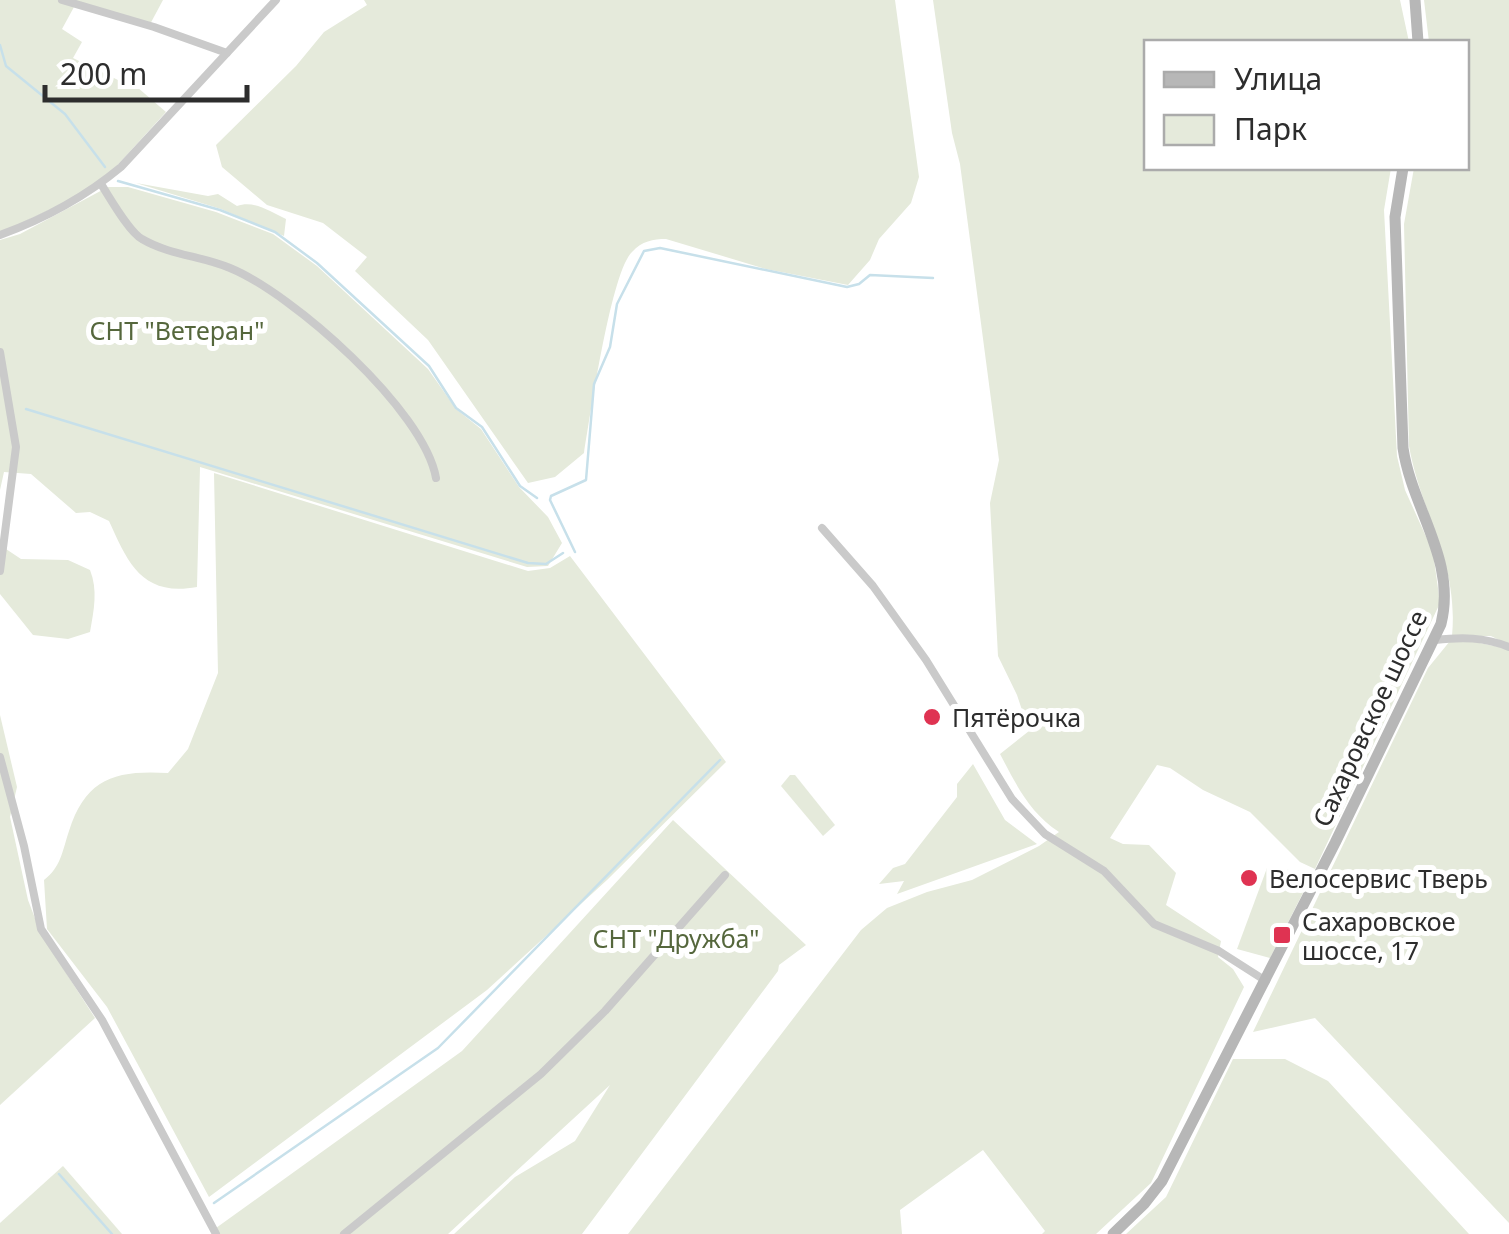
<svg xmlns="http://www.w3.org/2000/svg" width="1509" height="1234" font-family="'Noto Sans',sans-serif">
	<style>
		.green { fill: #e5eadb }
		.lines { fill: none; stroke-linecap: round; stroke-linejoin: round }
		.stream { stroke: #c7e0ea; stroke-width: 2.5 }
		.street { stroke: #cacaca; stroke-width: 8 }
		.secondary { stroke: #b7b7b7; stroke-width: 11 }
		.poi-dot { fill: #df3352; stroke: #fff; stroke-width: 4 }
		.labels { text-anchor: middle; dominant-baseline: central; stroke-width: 10; stroke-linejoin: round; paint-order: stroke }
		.park-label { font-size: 25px; fill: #55673c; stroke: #fff }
		.poi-label { font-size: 25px; fill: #2d2d2d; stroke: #fff; text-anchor: start }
		.street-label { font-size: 25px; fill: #2d2d2d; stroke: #fff }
	</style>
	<rect width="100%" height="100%" fill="#fff"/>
	<!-- green -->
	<g class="green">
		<polygon points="0,0 163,0 148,28 74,7 62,29 82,42 73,58 118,80 123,75 166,112 103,181 75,198 0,233"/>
		<path d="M364 0H895L919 177 911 203 879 239 870 260 848 285 766 269 666 239C653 239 642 241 632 252 611 272 590 417 584 453L555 477 528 483 428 340 355 271 367 257 323 223 267 205 222 167 216 145 296 66 324 32 367 5Z"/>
		<path d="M933 0H1400L1409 42H1146V168H1391L1384 210 1397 456 1405 490 1433 552 1440 603 1315 869 1300 862 1250 812 1203 790 1170 768 1157 765 1110 838 1123 844 1149 845 1176 873 1166 905 1221 941 1218 957 1233 969 1244 987 1151 1183 1096 1234H1042L1045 1231 983 1150 900 1210 902 1234H628L861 930 887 908 927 892 972 880 1039 846 1059 832C1029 812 1017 786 1000 754L1029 731 1017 695 998 656 990 503 999 460 960 164 952 133Z"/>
		<path d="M1424 0H1509V645L1491 636H1452C1459 562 1421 514 1409 446L1404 224 1414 168H1466V42H1429Z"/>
		<path d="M136 183 208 196 218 194 237 206C255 200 270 212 286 219L284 236 221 209Z"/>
		<path d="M108 187H128L216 212 273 234 317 266 428 369 456 409 481 429 519 487 548 517 562 543 548 566 527 567 200 467 197 587C142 597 128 563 109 521L90 512 76 513 31 474 4 472 0 490V240L20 234Z"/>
		<path d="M214 473 528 571 550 568 570 556 726 762 607 880 487 990 209 1197 107 1007 47 929 44 880C61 867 62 852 69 831 86 778 115 770 168 773L188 749 218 673Z"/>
		<path d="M0 545 21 559 68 560 90 570C98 590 94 610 90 632L68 639 33 635 0 594Z"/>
		<polygon points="1460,639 1509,649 1509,1223 1315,1018 1253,1032 1428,668 1450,641"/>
		<polygon points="0,715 17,787 10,817 28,900 41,934 95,1018 0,1105"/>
		<polygon points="973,764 1005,820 1037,844 897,894 904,881 879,884 893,868 905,864 957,797 957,784"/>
		<polygon points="790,775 795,775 835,825 823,836 781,786"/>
		<polygon points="673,820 806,945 779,965 778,971 582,1234 454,1234 515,1177 575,1141 610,1085 448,1234 220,1234 216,1228 462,1051"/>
		<polygon points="1267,868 1300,871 1310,879 1270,958 1237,949"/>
		<polygon points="1233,1059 1285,1059 1328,1081 1469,1234 1126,1234 1166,1197"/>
		<polygon points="63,1166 122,1234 0,1234 0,1223"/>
	</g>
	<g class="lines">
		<!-- stream -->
		<g class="stream">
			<polyline points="0,45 6,66 65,114 105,167"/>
			<polyline points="118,181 220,210 275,232 317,263 429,366 456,408 482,427 520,486 537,498"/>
			<polyline points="26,409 528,563 546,564 563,553"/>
			<polyline points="575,552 550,500 551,496 586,480 594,384 610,347 617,304 644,251 660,248 847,287 859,284 870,275 933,278"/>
			<polyline points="59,1174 112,1234"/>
			<polyline points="214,1203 438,1048 720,760"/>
		</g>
		<!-- street -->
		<g class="street">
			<polyline points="62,0 154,27 227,53"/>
			<path d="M101 184C110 198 129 232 142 239 169 255 202 256 230 268 293 294 424 410 436 478"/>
			<path d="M0 235C44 219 85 197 121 167L276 0"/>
			<polyline points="0,352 16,447 0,571"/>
			<polyline points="822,528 873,586 926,660 1012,799 1045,834 1104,871 1154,924 1219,951 1266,981"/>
			<path d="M1435 640C1462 637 1484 637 1509 647"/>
			<polyline points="0,757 24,846 41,929 102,1020 216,1234"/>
			<polyline points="344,1234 541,1074 605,1011 725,875"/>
		</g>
		<!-- secondary -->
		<g class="secondary">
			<polyline points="1415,0 1418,42"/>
			<path d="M1113 1234 1144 1204 1162 1181 1335 843 1441 624C1457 560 1412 509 1403 448L1395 217 1403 168"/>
		</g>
	</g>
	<!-- markers -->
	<g class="poi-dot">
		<circle cx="932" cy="717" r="10"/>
		<circle cx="1249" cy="878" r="10"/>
		<rect x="1272" y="925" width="20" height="20" rx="5"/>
	</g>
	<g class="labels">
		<!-- park labels -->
		<g class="park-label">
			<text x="177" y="330">СНТ "Ветеран"</text>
			<text x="676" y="938">СНТ "Дружба"</text>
		</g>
		<!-- poi labels -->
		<g class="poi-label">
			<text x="952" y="717">Пятёрочка</text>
			<text x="1269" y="878">Велосервис Тверь</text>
			<text x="1302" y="921">Сахаровское<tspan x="1302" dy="29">шоссе, 17</tspan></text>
		</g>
		<!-- street labels -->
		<g class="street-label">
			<text transform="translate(1369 718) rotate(-65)">Сахаровское шоссе</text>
		</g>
	</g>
	<!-- legend -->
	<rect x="1144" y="40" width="325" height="130" fill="#ffffff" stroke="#ababab" stroke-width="2.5"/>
	<rect x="1164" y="72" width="50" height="15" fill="#b7b7b7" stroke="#ababab" stroke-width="2.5"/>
	<text x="1234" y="90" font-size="30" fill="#2d2d2d">Улица</text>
	<rect x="1164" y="115" width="50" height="30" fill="#e5eadb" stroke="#ababab" stroke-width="2.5"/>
	<text x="1234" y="140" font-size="30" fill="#2d2d2d">Парк</text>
	<!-- scale -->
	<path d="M45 85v15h202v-15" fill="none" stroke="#2d2d2d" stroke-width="5"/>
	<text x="60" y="85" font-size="30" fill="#2d2d2d" stroke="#ffffff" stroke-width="8" paint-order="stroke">200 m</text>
</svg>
